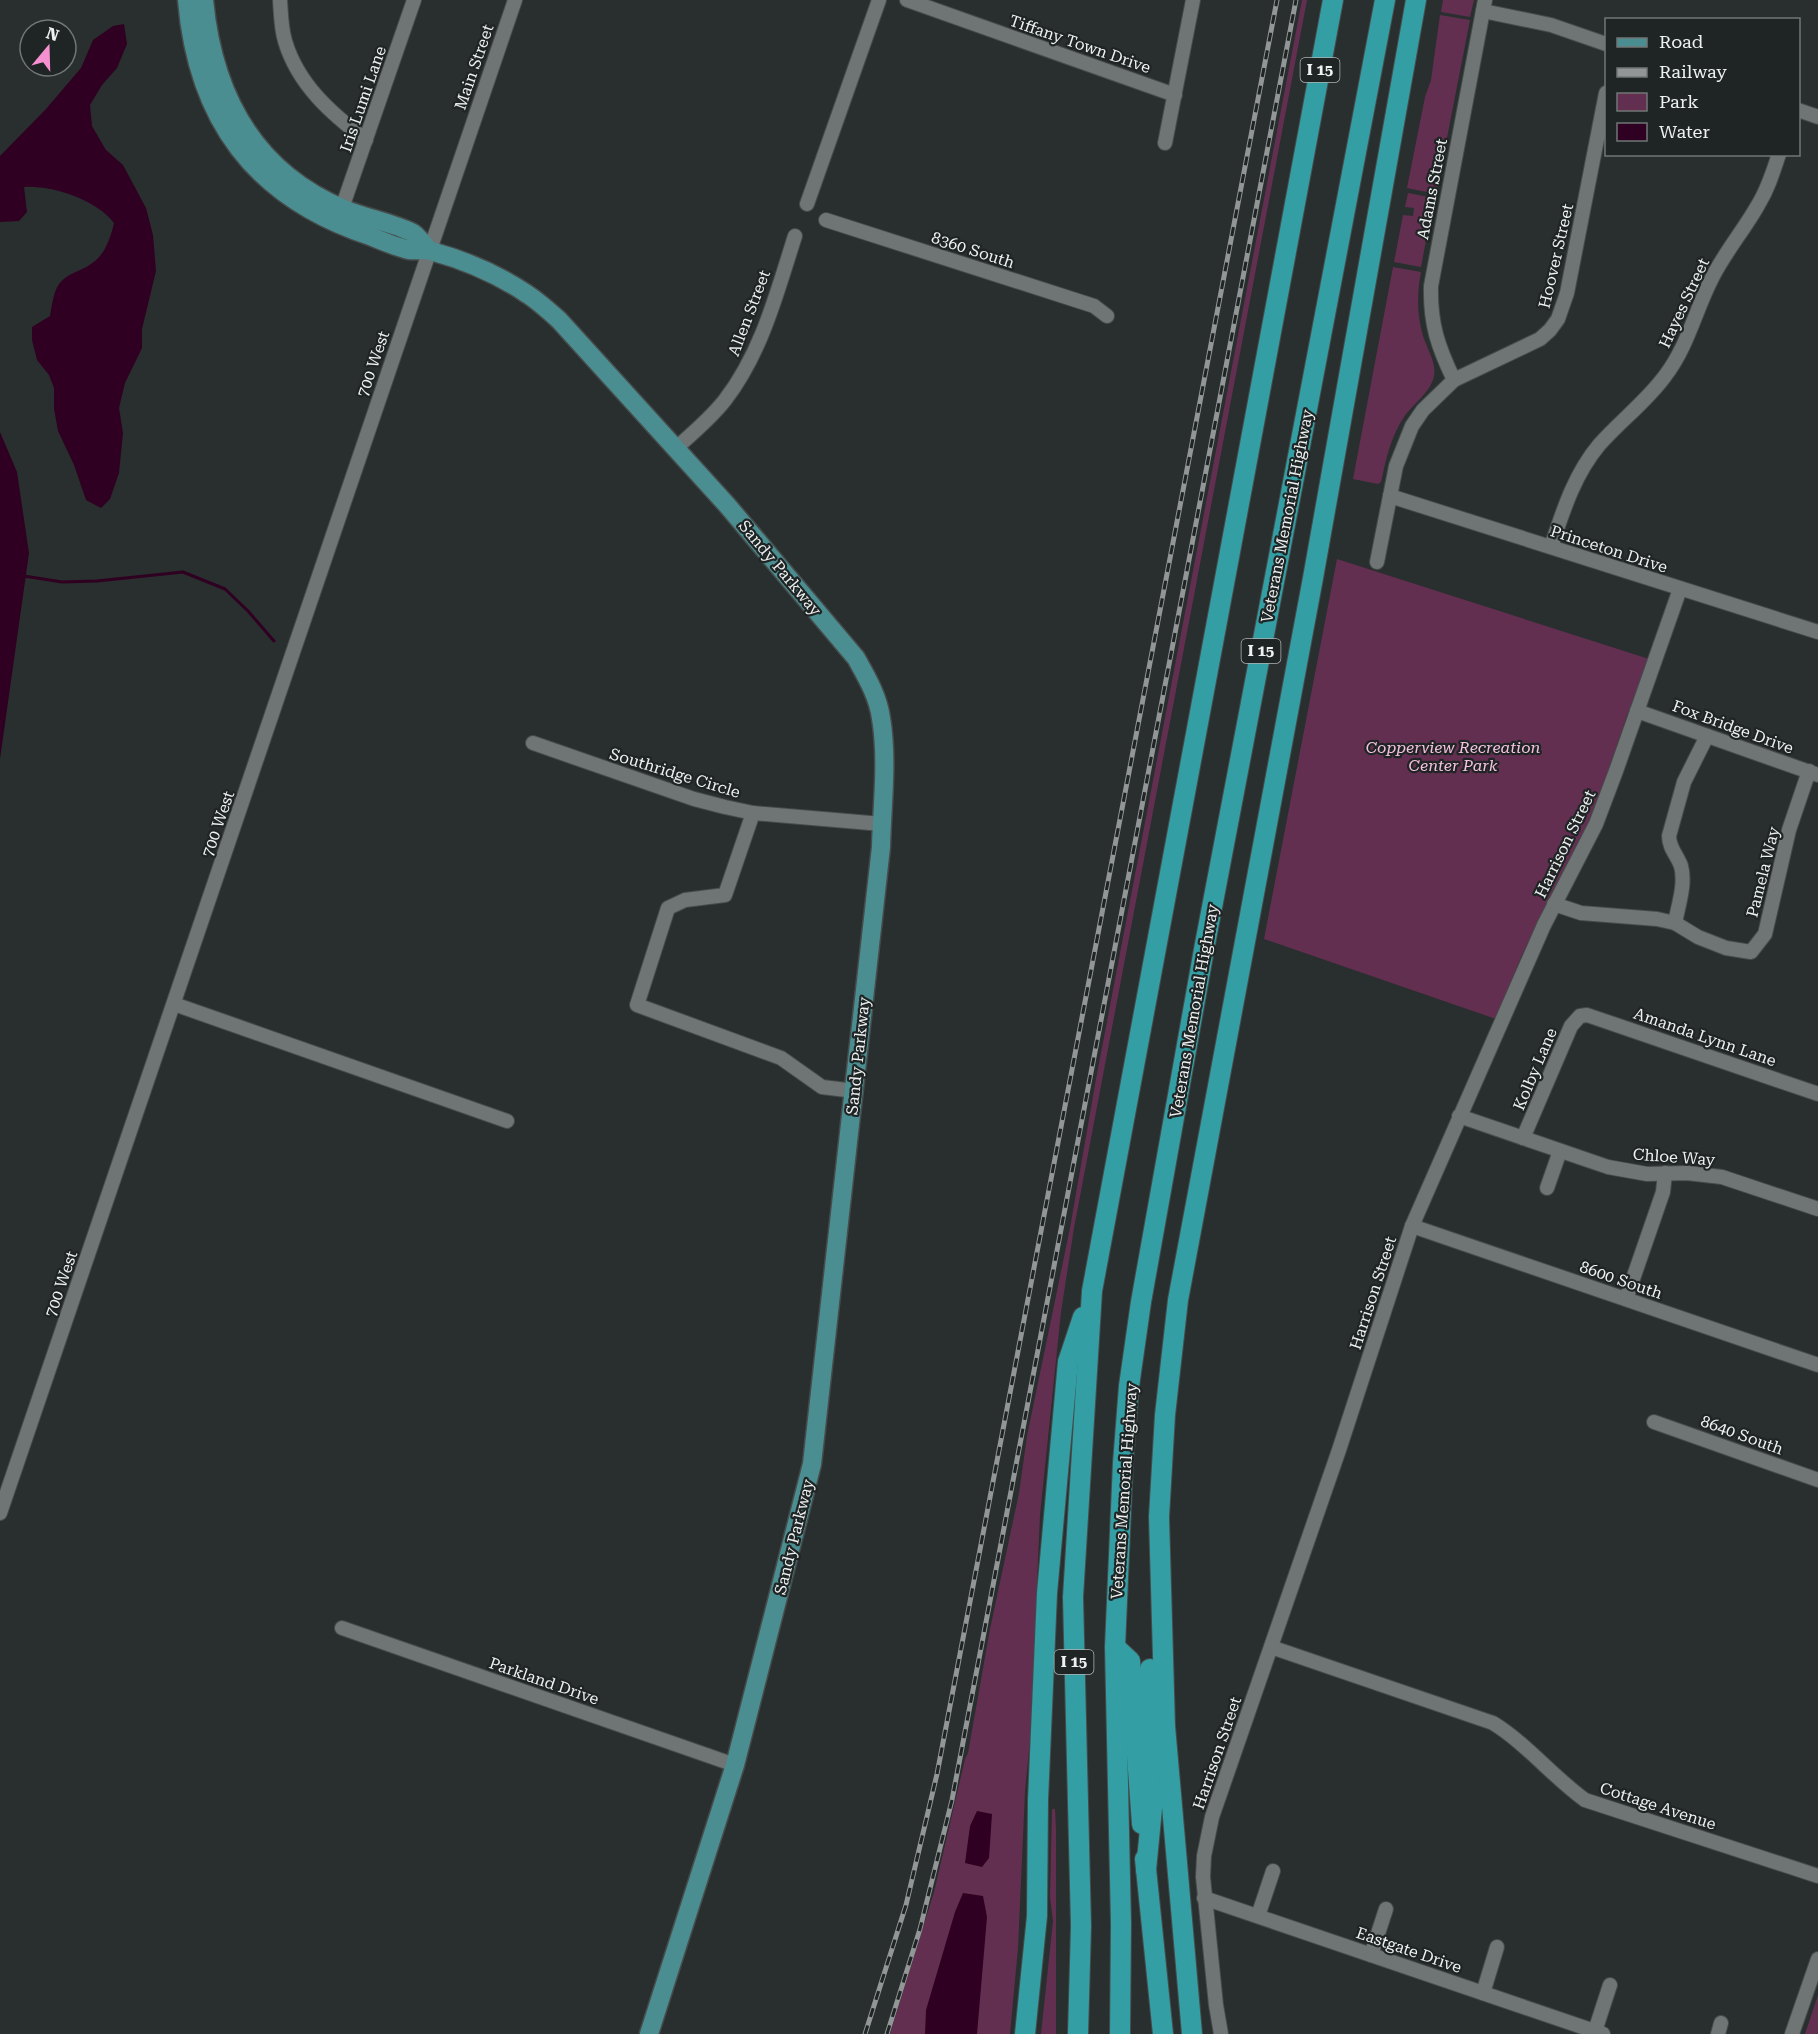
<svg xmlns="http://www.w3.org/2000/svg" width="1818" height="2034" font-family="'Roboto Serif',serif">
	<style>
		.green { fill: #632f51 }
		.water { fill: #2f0021 }
		.lines { fill: none; stroke-linecap: round; stroke-linejoin: round }
		.stream { stroke: #2f0021; stroke-width: 3 }
		.minor-casing { stroke: #464b4b; stroke-width: 16 }
		.major-casing { stroke: #464b4b; stroke-width: 21 }
		.highway-casing { stroke: #464b4b; stroke-width: 22 }
		.minor { stroke: #6f7575; stroke-width: 14 }
		.major { stroke: #4b8e91; stroke-width: 18 }
		.highway { stroke: #339ea4; stroke-width: 20 }
		.rail-casing { stroke: #939696; stroke-width: 5 }
		.rail { stroke: #1f2424; stroke-width: 3; stroke-dasharray: 9; stroke-linecap: butt }
		.labels { text-anchor: middle; dominant-baseline: central; stroke-width: 4.5; stroke-linejoin: round; paint-order: stroke }
		.shield { fill: #1f2424; stroke: #b0b4b4; stroke-width: 1.5 }
		.shield-label { font-size: 15px; font-weight: bold; fill: #eef1f1 }
		.street-label { font-size: 16px; fill: #eef1f1; stroke: #1f2424 }
		.park-label { font-size: 16px; font-style: italic; fill: #f6c1e0; stroke: #1f2424 }
	</style>
	<rect width="100%" height="100%" fill="#292e2e"/>
	<!-- green -->
	<g class="green">
		<polygon points="1302,0 1307,0 1074,1228 1061,1312 1040,1515 1030,1739 1025,1792 1018,1948 1010,2034 890,2034 934,1892 965,1759 968,1753 990,1629 1019,1493 1027,1436 1070,1228 1096,1079"/>
		<polygon points="1443,0 1474,0 1470,17 1441,12"/>
		<polygon points="1440,15 1470,20 1436,194 1407,188 1425,97 1431,80"/>
		<polygon points="1408,193 1434,198 1421,267 1394,262 1403,215 1413,216 1414,208 1405,207"/>
		<path d="M1393 267 1421 272C1417 292 1417 313 1422 332 1425 346 1437 362 1434 376 1431 392 1413 404 1404 417 1391 436 1386 459 1381 482L1378 484 1353 479Z"/>
		<polygon points="1337,559 1649,659 1626,718 1601,793 1591,818 1550,897 1521,957 1496,1019 1264,939"/>
		<polygon points="1052,1809 1055,1809 1056,1829 1056,2034 1041,2034 1053,1921 1050,1897"/>
		<polygon points="1818,1995 1818,2034 1805,2034"/>
	</g>
	<!-- water -->
	<g class="water">
		<path d="M124 24 127 44 117 68 102 85 90 105 92 126 106 150 123 165 146 208 153 235 156 271 142 329V348L125 383 119 408 123 433 119 473 110 499 101 508 86 500 74 465 58 431 54 409V388L49 375 37 360 32 340V327L50 316C52 306 53 293 59 284 68 272 84 271 95 261 106 252 111 236 114 223 97 200 52 185 24 187L27 212 19 221 0 222V156L46 109 81 68 93 40 113 26Z"/>
		<polygon points="0,432 17,472 29,553 0,759"/>
		<polygon points="977,1811 992,1814 989,1858 982,1867 965,1863 970,1826"/>
		<polygon points="963,1893 983,1896 987,1917 977,2034 925,2034 926,2010 955,1912"/>
	</g>
	<g class="lines">
		<!-- stream -->
		<polyline class="stream" points="24,576 62,582 97,581 183,572 225,589 248,611 274,641"/>
		<!-- minor casing -->
		<g class="minor-casing">
			<g id="minor">
				<path d="M280 0C281 14 281 28 285 41 298 85 332 114 366 140"/>
				<polyline points="907,0 1175,95"/>
				<polyline points="1483,11 1551,25 1606,44"/>
				<polyline points="1798,110 1818,117"/>
				<polyline points="1165,143 1193,0"/>
				<polyline points="807,204 879,0"/>
				<polyline points="342,208 414,0"/>
				<polyline points="826,220 1094,306 1107,316"/>
				<path d="M1454 380C1438 347 1430 324 1431 286L1485 0"/>
				<path d="M676 448C693 433 711 418 725 400 762 352 777 292 795 236"/>
				<polyline points="1390,496 1818,632"/>
				<path d="M1551 547C1563 511 1574 475 1599 445 1620 421 1646 402 1665 376 1688 346 1695 311 1712 278 1725 252 1744 230 1758 205 1768 189 1773 172 1779 154"/>
				<polyline points="1377,562 1396,466 1412,426 1423,410 1454,380 1540,339 1550,330 1558,319 1567,293 1606,93"/>
				<polyline points="1637,711 1818,775"/>
				<polyline points="533,743 694,799 725,807 753,813 882,824"/>
				<polyline points="753,813 725,895 685,900 668,908 637,1005 781,1058 822,1087 855,1091"/>
				<polyline points="1554,904 1581,913 1657,919 1675,923 1698,937 1726,948 1751,952 1765,934 1789,830 1809,771"/>
				<path d="M1675 923C1678 906 1686 884 1681 866 1677 855 1669 848 1669 836L1684 782 1707 736"/>
				<polyline points="174,1004 507,1121"/>
				<polyline points="1459,1116 1608,1167 1647,1174 1687,1173 1722,1177 1818,1209"/>
				<polyline points="1523,1138 1571,1026 1580,1016 1587,1015 1818,1094"/>
				<polyline points="1547,1188 1560,1151"/>
				<polyline points="1412,1226 1818,1365"/>
				<polyline points="1626,1299 1663,1192 1665,1173"/>
				<polyline points="1654,1422 1818,1480"/>
				<polyline points="0,1513 515,0"/>
				<polyline points="342,1628 735,1765"/>
				<path d="M1271 1647 1493 1723C1527 1744 1553 1777 1585 1800L1818 1876"/>
				<polyline points="1204,1898 1603,2034"/>
				<polyline points="1258,1916 1273,1871"/>
				<polyline points="1371,1955 1386,1909"/>
				<polyline points="1483,1993 1497,1947"/>
				<polyline points="1595,2031 1610,1985"/>
				<polyline points="1221,2034 1216,2005 1203,1877 1204,1856 1212,1817 1339,1450 1412,1226 1544,925 1596,824 1616,771 1680,589"/>
				<polyline points="1718,2034 1721,2023"/>
				<polyline points="1792,2034 1818,1959"/>
			</g>
		</g>
		<!-- major casing -->
		<g class="major-casing">
			<g id="major">
				<path d="M187 0C197 120 255 198 370 236 382 241 396 247 409 250 416 251 424 249 431 251 464 260 499 275 527 294 538 301 549 311 559 320L727 505 856 658C866 676 878 696 881 718 888 760 882 805 881 847L812 1464 735 1765 649 2034"/>
				<path d="M204 0C213 94 253 171 344 209 365 218 394 223 413 233 419 237 424 245 429 250"/>
			</g>
		</g>
		<!-- highway casing -->
		<g class="highway-casing">
			<g id="highway">
				<polyline points="1115,1647 1130,1661 1142,1824"/>
				<polyline points="1145,1859 1163,2034"/>
				<polyline points="1146,1870 1153,1798 1149,1736 1150,1669"/>
				<polyline points="1025,2034 1037,1916 1038,1800 1047,1593 1068,1362 1083,1317"/>
				<polyline points="1078,2034 1081,1926 1073,1597 1092,1291 1333,0"/>
				<polyline points="1120,2034 1121,1924 1115,1647 1123,1463 1129,1386 1141,1302 1205,944 1385,0"/>
				<polyline points="1192,2034 1165,1726 1159,1517 1165,1415 1178,1300 1313,578 1416,0"/>
			</g>
		</g>
		<!-- minor -->
		<use href="#minor" class="minor"/>
		<!-- major -->
		<use href="#major" class="major"/>
		<!-- highway -->
		<use href="#highway" class="highway"/>
		<!-- rail casing -->
		<g class="rail-casing">
			<g id="rail">
				<polyline points="865,2034 906,1905 937,1774 1277,0"/>
				<polyline points="887,2034 920,1929 952,1800 1296,0"/>
			</g>
		</g>
		<!-- rail -->
		<use href="#rail" class="rail"/>
	</g>
	<g class="labels">
		<!-- shield labels -->
		<g class="shield">
			<rect x="1300.5" y="58" width="39" height="24" rx="4.5"/>
			<rect x="1241.5" y="639" width="39" height="24" rx="4.5"/>
			<rect x="1054.5" y="1650" width="39" height="24" rx="4.5"/>
		</g>
		<g class="shield-label">
			<text x="1320" y="70">I 15</text>
			<text x="1261" y="651">I 15</text>
			<text x="1074" y="1662">I 15</text>
		</g>
		<!-- street labels -->
		<g class="street-label">
			<text transform="translate(1080 44) rotate(19)">Tiffany Town Drive</text>
			<text transform="translate(474 67) rotate(-71)">Main Street</text>
			<text transform="translate(363 99) rotate(-71)">Iris Lumi Lane</text>
			<text transform="translate(1432 189) rotate(-79)">Adams Street</text>
			<text transform="translate(973 250) rotate(18)">8360 South</text>
			<text transform="translate(1556 256) rotate(-77)">Hoover Street</text>
			<text transform="translate(1684 303) rotate(-65)">Hayes Street</text>
			<text transform="translate(749 313) rotate(-69)">Allen Street</text>
			<text transform="translate(373 364) rotate(-71)">700 West</text>
			<text transform="translate(1287 516) rotate(-79)">Veterans Memorial Highway</text>
			<text transform="translate(1609 549) rotate(18)">Princeton Drive</text>
			<text transform="translate(780 568) rotate(50)">Sandy Parkway</text>
			<text transform="translate(1733 727) rotate(20)">Fox Bridge Drive</text>
			<text transform="translate(675 773) rotate(17)">Southridge Circle</text>
			<text transform="translate(218 824) rotate(-71)">700 West</text>
			<text transform="translate(1565 844) rotate(-64)">Harrison Street</text>
			<text transform="translate(1763 872) rotate(-76)">Pamela Way</text>
			<text transform="translate(1194 1011) rotate(-80)">Veterans Memorial Highway</text>
			<text transform="translate(1705 1037) rotate(19)">Amanda Lynn Lane</text>
			<text transform="translate(858 1056) rotate(-84)">Sandy Parkway</text>
			<text transform="translate(1535 1069) rotate(-67)">Kolby Lane</text>
			<text transform="translate(1674 1157) rotate(4)">Chloe Way</text>
			<text transform="translate(1621 1280) rotate(19)">8600 South</text>
			<text transform="translate(61 1284) rotate(-71)">700 West</text>
			<text transform="translate(1373 1293) rotate(-72)">Harrison Street</text>
			<text transform="translate(1742 1435) rotate(20)">8640 South</text>
			<text transform="translate(1124 1491) rotate(-86)">Veterans Memorial Highway</text>
			<text transform="translate(794 1537) rotate(-76)">Sandy Parkway</text>
			<text transform="translate(544 1681) rotate(19)">Parkland Drive</text>
			<text transform="translate(1217 1753) rotate(-71)">Harrison Street</text>
			<text transform="translate(1658 1806) rotate(18)">Cottage Avenue</text>
			<text transform="translate(1409 1950) rotate(19)">Eastgate Drive</text>
		</g>
		<!-- park labels -->
		<g class="park-label">
			<text x="1453" y="747">Copperview Recreation<tspan x="1453" dy="18">Center Park</tspan></text>
		</g>
	</g>
	<!-- legend -->
	<rect x="1605" y="18" width="195" height="138" fill="#1f2424" stroke="#727676" stroke-width="1.5"/>
	<rect x="1617" y="38" width="30" height="9" fill="#4b8e91" stroke="#727676" stroke-width="1.5"/>
	<text x="1659" y="48" font-size="18" fill="#eef1f1">Road</text>
	<rect x="1617" y="68" width="30" height="9" fill="#939696" stroke="#727676" stroke-width="1.5"/>
	<text x="1659" y="78" font-size="18" fill="#eef1f1">Railway</text>
	<rect x="1617" y="93" width="30" height="18" fill="#632f51" stroke="#727676" stroke-width="1.5"/>
	<text x="1659" y="108" font-size="18" fill="#eef1f1">Park</text>
	<rect x="1617" y="123" width="30" height="18" fill="#2f0021" stroke="#727676" stroke-width="1.5"/>
	<text x="1659" y="138" font-size="18" fill="#eef1f1">Water</text>
	<!-- north arrow -->
	<g transform="translate(48 48) rotate(19)"><circle r="28" fill="#1f2424" stroke="#727676" stroke-width="1.5"/>
	<path d="M0-4.5L10 22L0 15L-10 22Z" fill="#f690d0"/>
	<text y="-9" font-size="16" font-weight="bold" text-anchor="middle" fill="#eef1f1">N</text>
	</g>
</svg>
